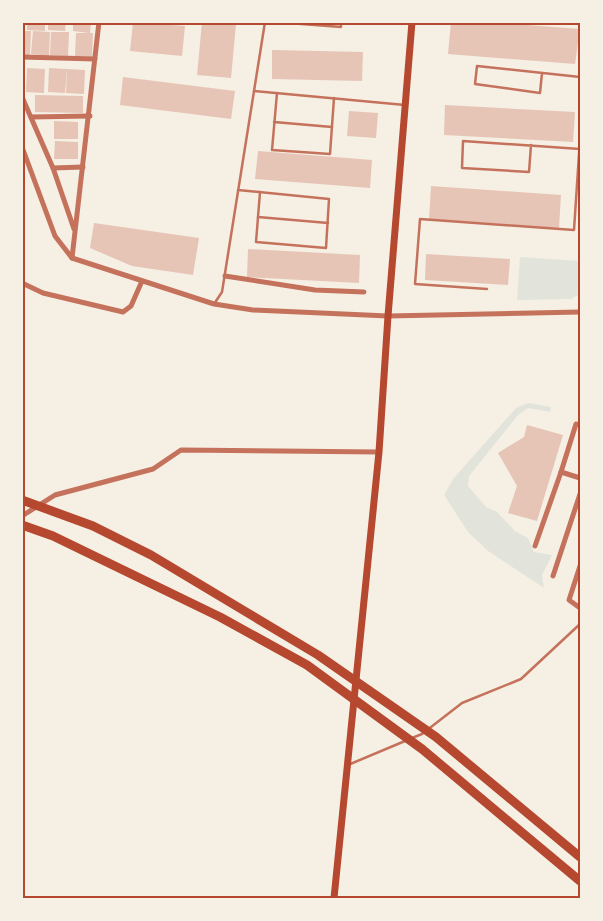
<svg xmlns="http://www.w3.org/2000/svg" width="603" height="921" font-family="'Fira Sans Condensed',sans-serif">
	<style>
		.green { fill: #e2e4dc }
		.building { fill: #e6c5b7 }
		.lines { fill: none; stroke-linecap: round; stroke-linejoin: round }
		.service { stroke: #c5725c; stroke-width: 2.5 }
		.minor { stroke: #c5725c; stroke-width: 5 }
		.secondary { stroke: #b5482f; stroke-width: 7 }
		.motorway { stroke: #b5482f; stroke-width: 9 }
		.neatline { fill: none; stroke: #b5482f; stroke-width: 2 }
	</style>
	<rect width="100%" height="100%" fill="#f6efe4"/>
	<!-- green -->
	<g class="green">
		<polygon points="520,257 580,261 580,294 571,299 517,300"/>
		<polygon points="528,403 551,407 550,412 528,408 518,415 469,476 468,486 486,507 497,512 515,531 528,538 534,552 552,555 542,575 544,588 488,551 468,532 444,495 453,479 516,408"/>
	</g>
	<!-- building -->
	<g class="building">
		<polygon points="27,22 45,22 45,31 27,30"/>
		<polygon points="48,22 66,22 65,31 48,30"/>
		<polygon points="73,22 91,22 90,33 93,33 92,57 75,56 76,33 89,33 73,31"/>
		<polygon points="133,22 185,26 182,56 130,51"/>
		<polygon points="202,22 236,24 231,78 197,75"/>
		<polygon points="451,22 488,22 580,29 575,64 448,54"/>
		<polygon points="22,31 31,31 30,55 22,55"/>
		<polygon points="33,31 50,32 49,56 31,54"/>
		<polygon points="51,32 69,32 68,56 50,55"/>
		<polygon points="272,50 363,52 362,81 272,79"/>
		<polygon points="27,68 45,69 44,93 26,92"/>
		<polygon points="49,68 67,69 65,93 48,92"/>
		<polygon points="67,69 85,70 84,94 66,93"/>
		<polygon points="123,77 235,91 231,119 120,105"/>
		<polygon points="35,95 83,96 83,113 35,112"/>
		<polygon points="445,105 575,112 573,142 444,135"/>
		<polygon points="349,111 378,113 376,138 347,136"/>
		<polygon points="54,121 78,122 78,139 54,139"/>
		<polygon points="55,141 78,142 78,159 54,159"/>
		<polygon points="258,151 372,160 370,188 255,179"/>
		<polygon points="431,186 561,195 559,228 429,219"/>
		<polygon points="94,223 199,238 193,275 132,266 90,248"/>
		<polygon points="248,249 360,255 359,283 247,277"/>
		<polygon points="426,254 510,259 508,285 425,280"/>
		<polygon points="527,425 563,435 537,521 508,513 517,486 498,453 524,437"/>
	</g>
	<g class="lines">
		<!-- service -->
		<g class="service">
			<polyline points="275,22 341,27 341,22"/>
			<polyline points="542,73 540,93 475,84 477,66 580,77"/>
			<polyline points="254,91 405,105"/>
			<polyline points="277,93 272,150 330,154 334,98"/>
			<polyline points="274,122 332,127"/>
			<polyline points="531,145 529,172 462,168 463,141 580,149"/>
			<polyline points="238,190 329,199 326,248 256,242 260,192"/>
			<polyline points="258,217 328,223"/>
			<polyline points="487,289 415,284 420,219 574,230 580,139"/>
			<polyline points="214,304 222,292 265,22"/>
			<polyline points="412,738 422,734 462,703 521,679 580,624"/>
			<polyline points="348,765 405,741"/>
		</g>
		<!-- minor -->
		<g class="minor">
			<polyline points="22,57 95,59"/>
			<polyline points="22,97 53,168 74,229"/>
			<polyline points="31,117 90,116"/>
			<polyline points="22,147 55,236 72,258 214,304 253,310 388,316 580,312"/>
			<polyline points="53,168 83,167"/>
			<polyline points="72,258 99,22"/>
			<polyline points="225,276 315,290 364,292"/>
			<polyline points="22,283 43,293 123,312 131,306 142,281"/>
			<polyline points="561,472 576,424"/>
			<polyline points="22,516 55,495 153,469 181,450 379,452"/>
			<polyline points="535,546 561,472 580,478"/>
			<polyline points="580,566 569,600 580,608"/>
			<polyline points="553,576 580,494"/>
		</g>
		<!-- secondary -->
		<polyline class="secondary" points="334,898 379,452 388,316 412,22"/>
		<!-- motorway -->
		<g class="motorway">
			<polyline points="22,500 93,526 151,555 318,655 436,737 580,857"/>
			<polyline points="22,525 53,536 220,617 307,665 422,749 580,881"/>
		</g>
	</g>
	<!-- border -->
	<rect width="603" height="921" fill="none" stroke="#f6efe4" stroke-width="48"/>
	<rect x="24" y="24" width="555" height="873" class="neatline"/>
</svg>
